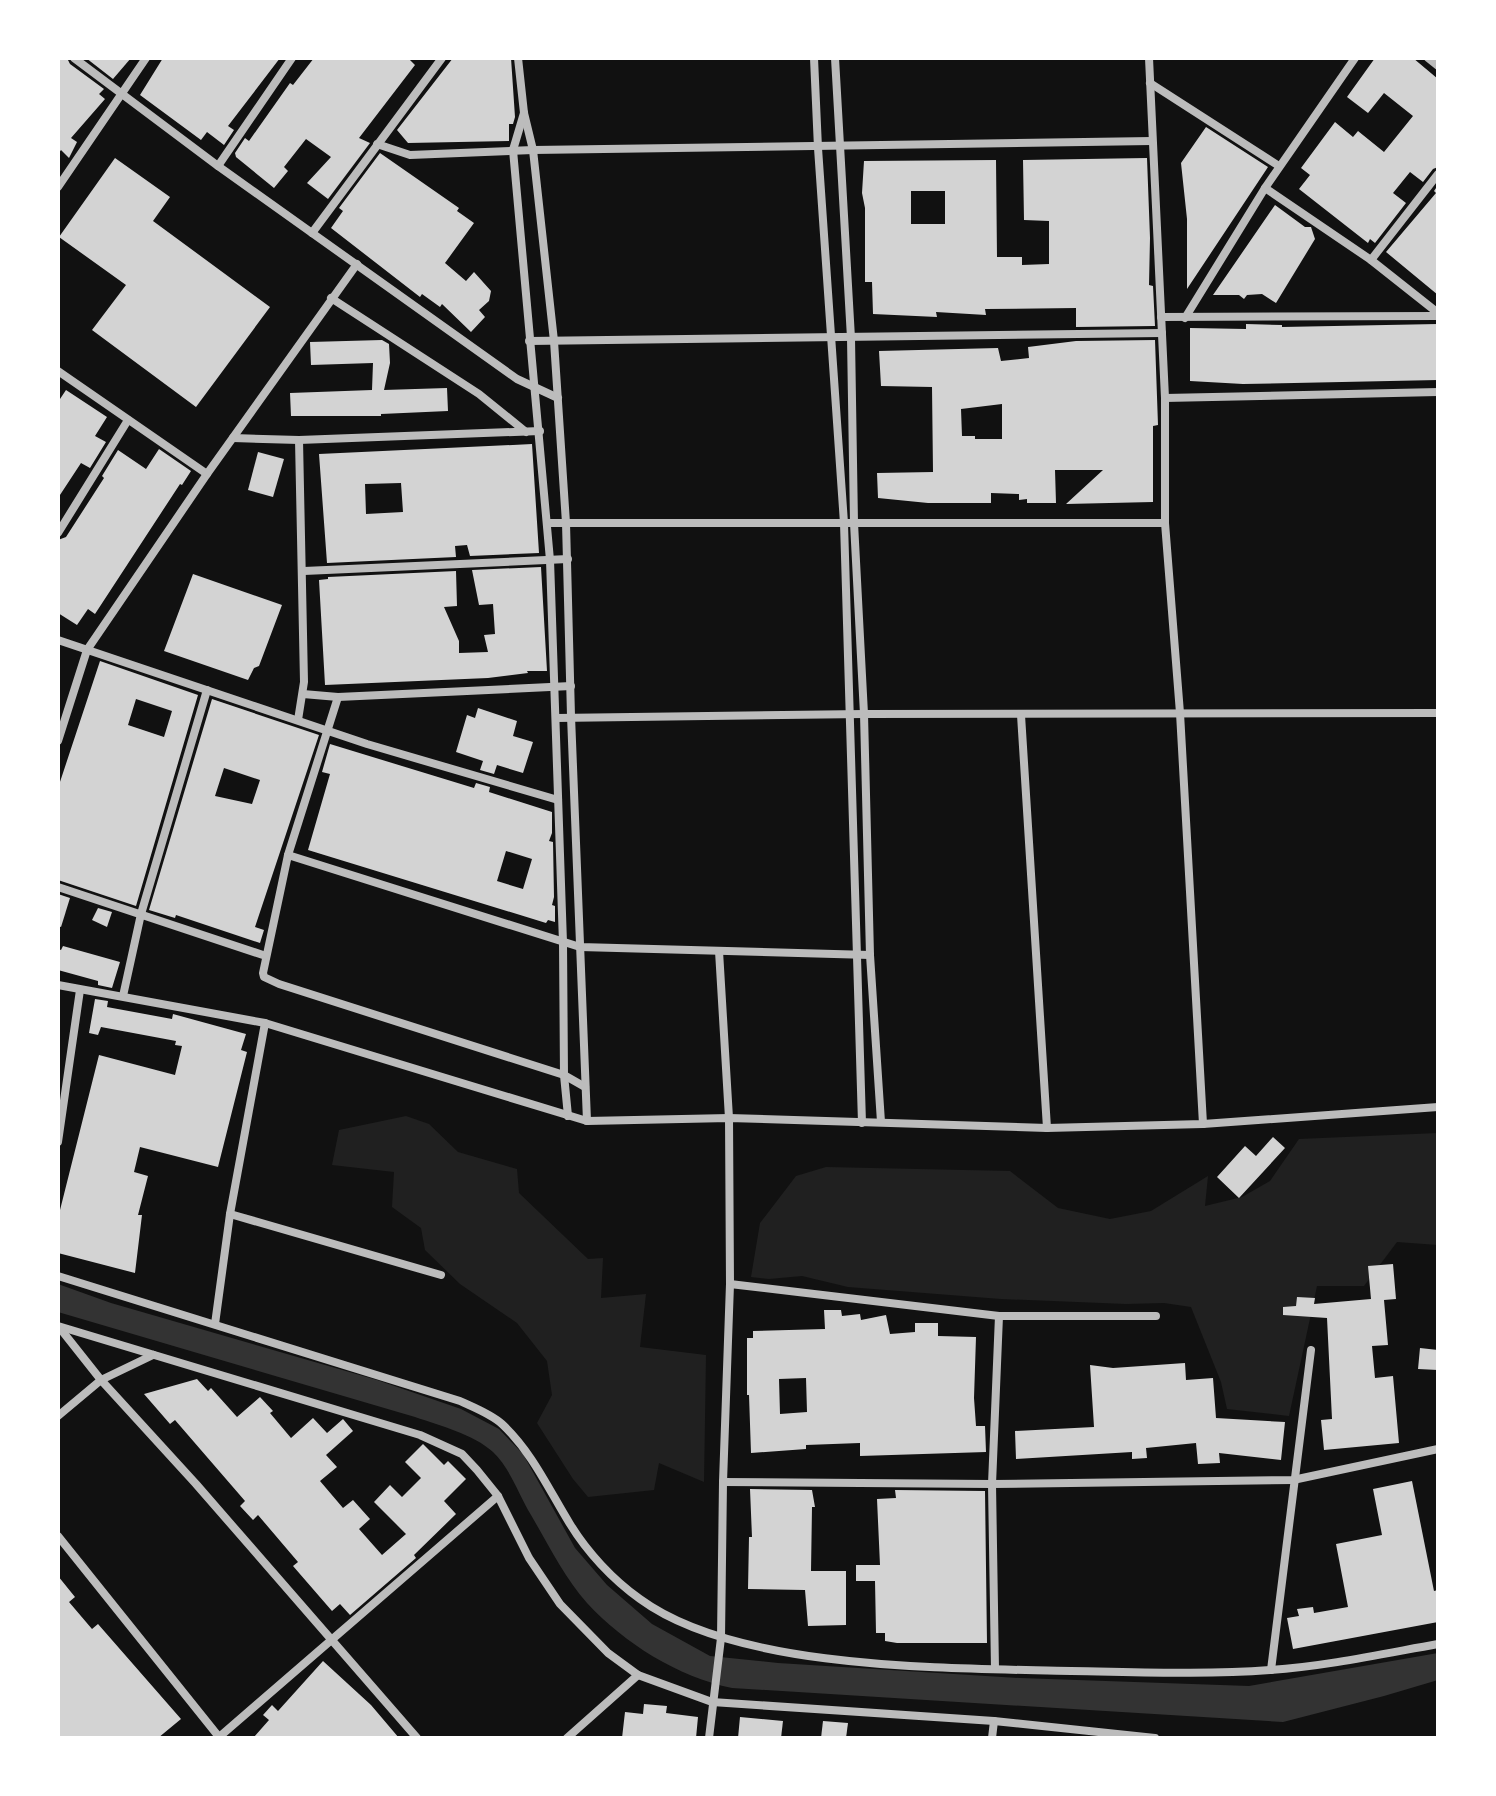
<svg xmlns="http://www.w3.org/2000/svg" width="1496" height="1796" font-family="'PT Sans',sans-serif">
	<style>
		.green { fill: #202020 }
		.water { fill: #333 }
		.building { fill: #d3d3d3; fill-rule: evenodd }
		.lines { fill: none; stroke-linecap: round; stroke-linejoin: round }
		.minor { stroke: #bcbcbc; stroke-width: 8 }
	</style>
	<rect width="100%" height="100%" fill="#111"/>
	<!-- green -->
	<g class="green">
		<polygon points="406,1116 429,1124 458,1152 517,1169 519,1193 588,1259 603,1258 601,1298 646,1294 640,1347 706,1355 704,1482 659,1463 654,1490 588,1497 573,1479 537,1423 552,1395 547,1361 517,1323 460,1284 425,1250 421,1228 392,1207 394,1172 332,1165 339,1130"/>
		<polygon points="1438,1133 1438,1245 1397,1242 1364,1286 1317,1286 1289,1416 1227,1409 1221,1382 1191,1307 1164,1303 1126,1304 1001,1299 848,1287 802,1276 769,1279 751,1277 760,1223 796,1176 826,1167 1010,1171 1058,1208 1110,1219 1151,1211 1208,1176 1205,1206 1242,1197 1270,1181 1299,1139"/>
	</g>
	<!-- water -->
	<path class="water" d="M58 1284 111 1303 377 1380 461 1409 499 1429 523 1454 575 1548 607 1585 652 1624 710 1656 778 1663 1020 1678 1249 1686 1438 1653V1680L1384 1696 1283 1722 732 1688C678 1677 624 1643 587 1603 564 1577 548 1544 531 1515 519 1495 510 1468 493 1452 473 1434 441 1426 415 1417L58 1312Z"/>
	<!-- building -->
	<g class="building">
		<polygon points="58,58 67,58 70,64 104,89 99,94 105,99 71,138 77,142 69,158 61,150 58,154"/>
		<polygon points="86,58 131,58 113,79"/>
		<polygon points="163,58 280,58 228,126 234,130 224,145 207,132 201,140 140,95"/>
		<polygon points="314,58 408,58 415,65 359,138 370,143 328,199 307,183 331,157 306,139 284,167 288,171 274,188 236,157 235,153 245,138 249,141 290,83 293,85"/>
		<polygon points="453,58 511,58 515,117 513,124 509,124 509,141 408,143 397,130"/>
		<polygon points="1375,58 1413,58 1438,79 1438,167 1433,169 1423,182 1410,172 1393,193 1406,203 1375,243 1370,239 1368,243 1299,189 1310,175 1301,168 1335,122 1353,137 1358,131 1384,152 1413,116 1384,93 1368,113 1347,97"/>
		<polygon points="1206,127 1268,167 1187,289 1187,219 1181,163"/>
		<polygon points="380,153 459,208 457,211 474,223 445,263 466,281 474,272 491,291 489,301 479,310 485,317 471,332 442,304 440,307 422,294 420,297 331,228 343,211 339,208"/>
		<polygon points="115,158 170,197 153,221 270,307 196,407 92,330 126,285 59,237"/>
		<path d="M1147 158 1150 238 1149 285 1153 286 1155 326 1076 327V308L985 309 986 315 936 312 937 317 873 314 872 282H865V208L862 193 864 161 996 160 997 257H1022V265L1049 264V221L1024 220 1023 160ZM911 191H945V224H911Z"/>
		<polygon points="1438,185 1438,295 1386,252 1436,193 1434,191"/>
		<polygon points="1275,205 1305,227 1311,227 1315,239 1276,303 1262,294 1247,295 1244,299 1239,295 1213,295"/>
		<polygon points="1246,324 1282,325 1282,327 1438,324 1438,380 1243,384 1190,381 1190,328 1246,329"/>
		<polygon points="382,340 389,344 390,363 384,390 447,388 448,411 381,414 381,416 291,416 290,393 372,390 373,363 311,365 310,342"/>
		<path d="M1155 340 1158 425 1153 426V502L1066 504 1103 470H1055L1056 503H1027V499L1019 500V494L991 493V503H928L878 498 877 473 933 472 932 387 881 386 879 351 998 348 1001 361 1029 358 1028 347 1076 341ZM1002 404V439H975V436H962L961 409Z"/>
		<polygon points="66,390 107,417 95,436 106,442 90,468 81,463 58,498 58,402"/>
		<path d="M532 444 539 553 470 556 467 545 455 546 456 557 327 563 319 454ZM401 483 403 512 366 514 365 484Z"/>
		<polygon points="159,449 191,471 182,485 180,484 95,614 88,609 77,625 58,613 58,540 66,537 104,478 102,476 118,450 146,469"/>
		<polygon points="258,452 284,459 273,497 248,490"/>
		<polygon points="541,567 547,671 527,671 528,673 488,678 325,685 319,580 328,579 328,577 456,571 457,606 444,607 459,641 459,653 488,652 484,635 495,634 493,604 479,605 472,570"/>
		<polygon points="193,574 282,605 259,666 254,668 248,680 164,651"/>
		<path d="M100 661 198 695 136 906 58 880V788ZM136 699 172 711 164 737 128 725Z"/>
		<path d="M212 699 319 735 255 927 264 930 260 943 176 915 175 918 149 910ZM224 768 260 780 252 804 215 796Z"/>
		<polygon points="478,708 517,721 513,736 533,742 523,773 497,765 494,774 480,770 483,761 456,752 467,715 475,718"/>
		<path d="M330 744 474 788 476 783 490 787 489 792 552 812V833L549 841 553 842 554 897 552 905 555 906V922L548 920 546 923 308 850 330 774 322 772ZM506 851 532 859 523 889 497 881Z"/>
		<polygon points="58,894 70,898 61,927 58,926"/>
		<polygon points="98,908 112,912 107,927 92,920"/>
		<polygon points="63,946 120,962 112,988 98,985 98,981 58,970 58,949 61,950"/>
		<polygon points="95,999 108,1001 107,1007 172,1019 173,1014 246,1034 241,1050 247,1052 218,1167 140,1147 134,1172 148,1176 138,1215 142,1215 135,1273 58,1253 58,1218 99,1055 175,1075 182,1046 175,1045 176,1041 101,1027 98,1035 89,1033"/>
		<polygon points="1273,1137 1285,1148 1239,1198 1217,1177 1245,1146 1256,1156"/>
		<polygon points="1393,1264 1396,1299 1384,1300 1388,1345 1372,1346 1375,1378 1393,1376 1399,1443 1324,1450 1321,1420 1332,1419 1327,1318 1283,1315 1283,1307 1296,1306 1297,1297 1315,1298 1314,1304 1371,1299 1368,1266"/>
		<path d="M824 1310H841L842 1316 860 1314 861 1320 886 1315 890 1334 915 1332V1323H938V1336L976 1337 974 1398 976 1426H985L986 1452 860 1456V1443L806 1445V1449L751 1453 749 1395H747V1338H753V1331L825 1329ZM806 1378 807 1412 780 1414 779 1379Z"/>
		<polygon points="1420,1348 1438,1350 1438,1370 1418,1369"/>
		<polygon points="1185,1363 1186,1380 1213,1378 1216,1418 1285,1422 1281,1460 1219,1453 1220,1463 1198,1464 1196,1443 1146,1448 1147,1458 1132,1459 1132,1452 1016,1459 1015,1431 1094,1427 1090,1365 1113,1368"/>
		<polygon points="197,1379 208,1391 211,1388 237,1417 260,1397 273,1411 270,1413 291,1438 313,1418 327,1433 343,1419 353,1431 326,1455 337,1467 320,1481 343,1508 353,1500 370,1519 359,1529 382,1555 406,1534 374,1502 390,1485 402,1497 421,1478 405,1462 423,1444 444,1465 448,1461 466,1479 444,1501 456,1514 414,1555 416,1558 350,1615 340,1604 332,1611 293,1566 298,1562 258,1515 253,1520 240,1506 245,1501 175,1420 170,1424 144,1394"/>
		<polygon points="1412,1481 1434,1591 1438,1590 1438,1622 1293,1649 1287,1618 1299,1616 1297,1609 1313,1607 1314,1613 1348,1607 1336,1544 1382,1535 1373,1489"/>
		<polygon points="750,1489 812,1490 815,1507 812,1507 811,1571 846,1571 846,1625 808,1626 805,1590 748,1589 749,1537 752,1537"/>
		<polygon points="895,1490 985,1491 987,1643 897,1643 885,1641 885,1633 876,1633 875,1581 856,1581 856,1565 880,1565 877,1499 896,1498"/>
		<polygon points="58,1576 75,1597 69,1602 92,1629 98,1624 181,1719 158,1738 58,1738"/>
		<polygon points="323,1661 371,1705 399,1738 253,1738 269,1720 263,1715 272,1705 278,1711"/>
		<polygon points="644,1704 667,1706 666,1713 698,1717 696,1738 622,1738 625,1712 643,1714"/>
		<polygon points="740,1717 783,1721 781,1738 738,1738"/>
		<polygon points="823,1721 848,1723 846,1738 821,1738"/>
	</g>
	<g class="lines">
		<!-- minor -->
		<g class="minor">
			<polyline points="74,58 218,166 517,379 558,398"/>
			<polyline points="518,58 524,113 533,150 554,341 566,523 571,716 587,1121"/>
			<polyline points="814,58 818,148 844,523 862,1123"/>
			<polyline points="835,58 851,338 854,523 864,714 870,955 881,1122"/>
			<polyline points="1149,58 1165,398 1165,523 1180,713 1203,1124"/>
			<polyline points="1428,58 1438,66"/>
			<polyline points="1150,83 1279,166"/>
			<polyline points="524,113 513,150 550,560 563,943 564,1075 568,1116"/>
			<polyline points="377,144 410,155 533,150 1152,141"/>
			<polyline points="218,166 292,58"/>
			<polyline points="58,187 146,58"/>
			<polyline points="1265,188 1371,260 1438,313"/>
			<polyline points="312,233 442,58"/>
			<polyline points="1371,260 1438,174"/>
			<polyline points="331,298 479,394 526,432"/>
			<polyline points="1161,317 1438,316"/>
			<polyline points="1185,318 1265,188 1355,58"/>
			<polyline points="529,341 1162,333"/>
			<polyline points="58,371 207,474"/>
			<polyline points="1165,398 1438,392"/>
			<polyline points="233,438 299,440 540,431"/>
			<polyline points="548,523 1165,523"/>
			<polyline points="58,533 128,420"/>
			<polyline points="304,571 568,559"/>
			<polyline points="58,640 367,744 558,800"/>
			<polyline points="303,694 338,697 571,686"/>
			<polyline points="338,697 288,855 263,973 264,977 279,984 564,1075 585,1087"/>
			<polyline points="1021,715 1047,1128"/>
			<polyline points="556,718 864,714 1438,713"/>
			<polyline points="298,720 304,682 299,440"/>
			<polyline points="58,741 87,650 207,474 357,264"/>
			<polyline points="288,855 580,947 870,955"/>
			<polyline points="58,887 266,956"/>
			<polyline points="58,985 265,1023 587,1121 729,1118 1047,1128 1203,1124 1438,1107"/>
			<polyline points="123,996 141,914 207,690"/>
			<polyline points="58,1142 80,990"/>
			<polyline points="230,1214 441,1275"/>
			<path d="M58 1276 460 1401C475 1408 491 1414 502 1424 532 1452 549 1490 570 1524 587 1552 613 1580 640 1599 738 1671 951 1668 1071 1671 1137 1672 1204 1675 1270 1670 1327 1666 1382 1654 1438 1644"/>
			<polyline points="730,1284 999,1316 1156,1316"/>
			<polyline points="215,1324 230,1214 265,1023"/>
			<polyline points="58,1326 420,1435 462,1454 477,1470 498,1496 529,1558 560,1604 608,1653 638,1675 712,1702 994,1721 1155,1738"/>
			<polyline points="59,1327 101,1380 196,1484 417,1738"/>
			<polyline points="58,1416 101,1380 153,1355"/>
			<polyline points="723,1482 992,1484 1293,1480 1438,1449"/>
			<polyline points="58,1536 219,1737"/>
			<polyline points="995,1669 992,1484 999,1316"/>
			<polyline points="1271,1670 1311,1350"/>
			<polyline points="218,1738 498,1496"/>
			<polyline points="567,1738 638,1675"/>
			<polyline points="709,1738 721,1638 723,1482 730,1284 729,1118 719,951"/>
			<polyline points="992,1738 994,1721"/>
		</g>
	</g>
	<!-- border -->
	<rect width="1496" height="1796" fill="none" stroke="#ffffff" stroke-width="120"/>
</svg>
